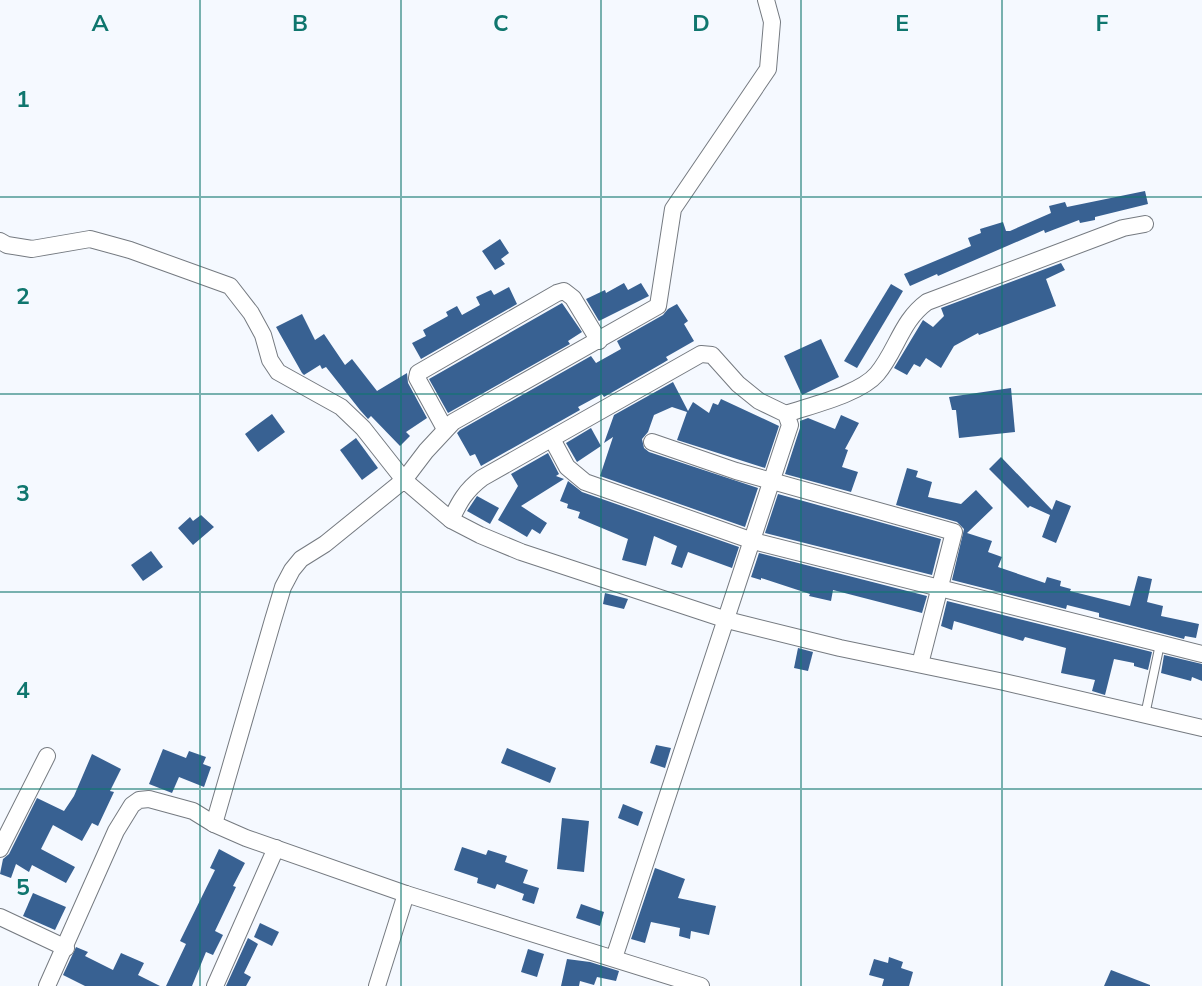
<svg xmlns="http://www.w3.org/2000/svg" width="1202" height="986" font-family="Mulish,sans-serif">
	<style>
		.building { fill: #386192 }
		.lines { fill: none; stroke-linecap: round; stroke-linejoin: round }
		.service-casing { stroke: #757a80; stroke-width: 10 }
		.minor-casing { stroke: #757a80; stroke-width: 18 }
		.service { stroke: #fff; stroke-width: 8 }
		.minor { stroke: #fff; stroke-width: 16 }
		.grid { fill: none; stroke: #0f766e; stroke-width: 2; stroke-opacity: 0.55 }
		.grid-label { font-size: 23px; text-anchor: middle; font-weight: bold; fill: #0f766e; stroke: #f5f9ff; stroke-width: 7; stroke-linejoin: round; paint-order: stroke }
	</style>
	<rect width="100%" height="100%" fill="#f5f9ff"/>
	<!-- building -->
	<g class="building">
		<polygon points="1145,191 1148,204 1095,217 1095,220 1080,223 1079,220 1045,233 1044,230 938,276 937,274 910,286 904,274 971,246 968,238 981,233 980,229 1003,222 1006,231 1010,231 1051,213 1049,206 1065,202 1067,207"/>
		<polygon points="500,239 509,253 501,259 505,264 495,270 482,251"/>
		<polygon points="1061,263 1065,270 1046,279 1056,306 979,335 978,333 954,346 941,368 926,358 920,367 914,364 907,375 894,368 923,320 933,327 944,316 941,308"/>
		<polygon points="624,283 628,290 641,283 649,296 599,321 586,299 605,290 606,293"/>
		<polygon points="891,284 903,291 857,368 844,361"/>
		<polygon points="509,287 517,304 421,359 412,343 426,336 423,330 448,316 446,312 457,306 462,315 480,305 476,297 491,290 494,295"/>
		<polygon points="562,303 582,332 568,341 570,344 448,413 429,379"/>
		<polygon points="677,304 688,321 684,324 694,341 666,357 668,360 663,363 604,397 602,394 578,407 580,410 481,466 475,454 470,456 457,433 460,430 591,356 596,363 621,349 617,341 663,315 668,309"/>
		<polygon points="302,314 315,340 324,334 345,365 352,359 377,391 407,373 408,383 427,418 406,432 410,436 400,446 371,416 368,419 360,410 326,367 322,369 320,365 304,375 302,373 276,327"/>
		<polygon points="821,339 839,377 802,395 784,356"/>
		<polygon points="673,382 688,411 693,402 709,413 713,403 718,405 721,399 779,426 765,468 677,440 687,412 672,407 654,415 648,432 642,439 644,448 649,452 758,488 745,527 600,476 613,437 604,443 614,415"/>
		<polygon points="1011,388 1015,432 959,438 956,410 952,410 949,397"/>
		<polygon points="272,414 285,432 258,452 245,434"/>
		<polygon points="841,415 859,423 845,449 848,450 842,467 858,472 851,492 785,474 800,428 800,421 808,418 835,429"/>
		<polygon points="591,428 601,446 577,462 566,443"/>
		<polygon points="356,438 378,468 362,480 340,450"/>
		<polygon points="548,453 559,474 556,476 564,479 521,506 547,523 540,534 532,529 527,537 498,520 518,486 511,474"/>
		<polygon points="1001,457 1052,510 1056,500 1071,506 1056,543 1042,537 1050,515 1030,506 1028,508 989,469"/>
		<polygon points="907,468 918,471 916,477 932,482 928,497 961,504 976,490 993,508 967,533 992,541 988,552 1002,557 998,567 1045,583 1047,577 1061,581 1060,586 1071,589 1070,591 1130,606 1138,576 1152,579 1147,602 1163,606 1161,616 1199,624 1196,638 1185,636 1184,639 1099,617 1099,613 1067,605 1066,609 952,580 964,529 957,522 896,505"/>
		<polygon points="568,481 582,492 739,547 732,568 688,552 682,568 671,564 677,546 654,536 646,566 622,560 628,539 578,518 580,512 567,508 568,504 560,501"/>
		<polygon points="778,494 941,539 932,575 765,533"/>
		<polygon points="477,496 499,508 490,524 467,511"/>
		<polygon points="201,515 214,527 193,545 178,528 190,517 193,521"/>
		<polygon points="151,551 163,567 143,581 131,565"/>
		<polygon points="759,553 927,596 922,613 833,590 831,601 809,596 810,594 761,578 761,580 751,577"/>
		<polygon points="605,593 628,599 624,609 603,604"/>
		<polygon points="947,601 1152,652 1148,670 1134,666 1134,663 1114,659 1105,695 1092,691 1095,680 1061,673 1066,648 1025,637 1023,641 954,621 952,630 941,626"/>
		<polygon points="798,648 813,652 808,671 794,668"/>
		<polygon points="1164,655 1202,664 1202,681 1192,677 1191,681 1161,673"/>
		<polygon points="656,745 671,748 665,768 650,763"/>
		<polygon points="507,748 556,768 550,783 501,763"/>
		<polygon points="163,749 186,758 189,751 206,757 203,764 211,767 204,787 179,777 172,793 149,784"/>
		<polygon points="92,754 121,769 110,791 114,792 98,826 92,823 82,841 53,825 41,849 75,867 66,883 32,865 29,872 16,864 11,878 0,874 3,859 9,854 37,798 64,811 74,796"/>
		<polygon points="623,804 643,812 638,826 618,818"/>
		<polygon points="562,818 589,821 584,872 557,869"/>
		<polygon points="462,847 486,855 488,850 507,856 505,862 528,870 523,883 539,888 534,904 522,900 524,894 497,884 495,889 477,883 478,878 454,870"/>
		<polygon points="219,849 245,863 233,886 236,887 215,931 223,935 213,955 206,952 192,986 166,986 186,944 180,941 215,870 210,868"/>
		<polygon points="655,868 685,879 678,898 716,906 709,935 691,931 690,939 679,936 680,928 651,922 645,943 631,939"/>
		<polygon points="33,893 66,907 55,930 23,916"/>
		<polygon points="581,904 604,912 600,926 576,918"/>
		<polygon points="260,923 279,932 272,946 254,937"/>
		<polygon points="248,938 258,944 244,973 251,977 246,986 226,986"/>
		<polygon points="76,947 88,952 85,956 113,970 121,953 144,963 138,975 160,986 85,986 63,975"/>
		<polygon points="528,949 544,954 537,977 521,972"/>
		<polygon points="889,957 903,962 901,968 913,972 909,986 882,986 884,979 869,975 874,959 888,963"/>
		<polygon points="567,959 590,962 619,971 616,981 597,977 594,985 580,981 579,986 561,986"/>
		<polygon points="1111,970 1150,985 1150,986 1104,986"/>
	</g>
	<g class="lines">
		<!-- service casing -->
		<g class="service-casing">
			<polyline id="service" points="1145,715 1160,644"/>
		</g>
		<!-- minor casing -->
		<g class="minor-casing">
			<g id="minor">
				<polyline points="0,241 7,245 32,249 90,239 130,250 230,286 251,313 263,335 270,360 278,372 341,407 363,428 404,480 426,451 453,422 658,306 673,209 768,69 772,22 766,0"/>
				<path d="M786 414C812 405 860 394 877 374 897 350 901 321 927 302L1123 228 1145 224"/>
				<polyline points="445,429 417,378 418,373 557,293 564,291 573,298 599,341"/>
				<polyline points="552,439 567,467 585,482 753,541 1202,654"/>
				<polyline points="652,442 736,471 954,532 920,664"/>
				<path d="M451 520C459 502 466 490 482 478L701 354 712 355 738 384 759 401 786 414 790 425 614 958"/>
				<polyline points="214,824 246,838 406,894 701,986"/>
				<polyline points="0,849 47,756"/>
				<polyline points="0,917 66,948"/>
				<polyline points="47,986 116,831 132,805 139,800 149,799 193,811 214,824 273,620 283,587 292,570 301,559 325,544 404,480 451,520 480,535 521,552 727,620 840,648 1004,682 1202,728"/>
				<polyline points="215,986 276,848"/>
				<polyline points="377,986 406,894"/>
			</g>
		</g>
		<!-- service -->
		<use href="#service" class="service"/>
		<!-- minor -->
		<use href="#minor" class="minor"/>
	</g>
	<!-- grid -->
	<path class="grid" d="M200 0V986M401 0V986M601 0V986M801 0V986M1002 0V986M0 197H1202M0 394H1202M0 592H1202M0 789H1202"/>
	<g class="grid-label">
		<text x="100" y="31">A</text>
		<text x="300" y="31">B</text>
		<text x="501" y="31">C</text>
		<text x="701" y="31">D</text>
		<text x="902" y="31">E</text>
		<text x="1102" y="31">F</text>
		<text x="23" y="107">1</text>
		<text x="23" y="304">2</text>
		<text x="23" y="501">3</text>
		<text x="23" y="698">4</text>
		<text x="23" y="895">5</text>
	</g>
</svg>
